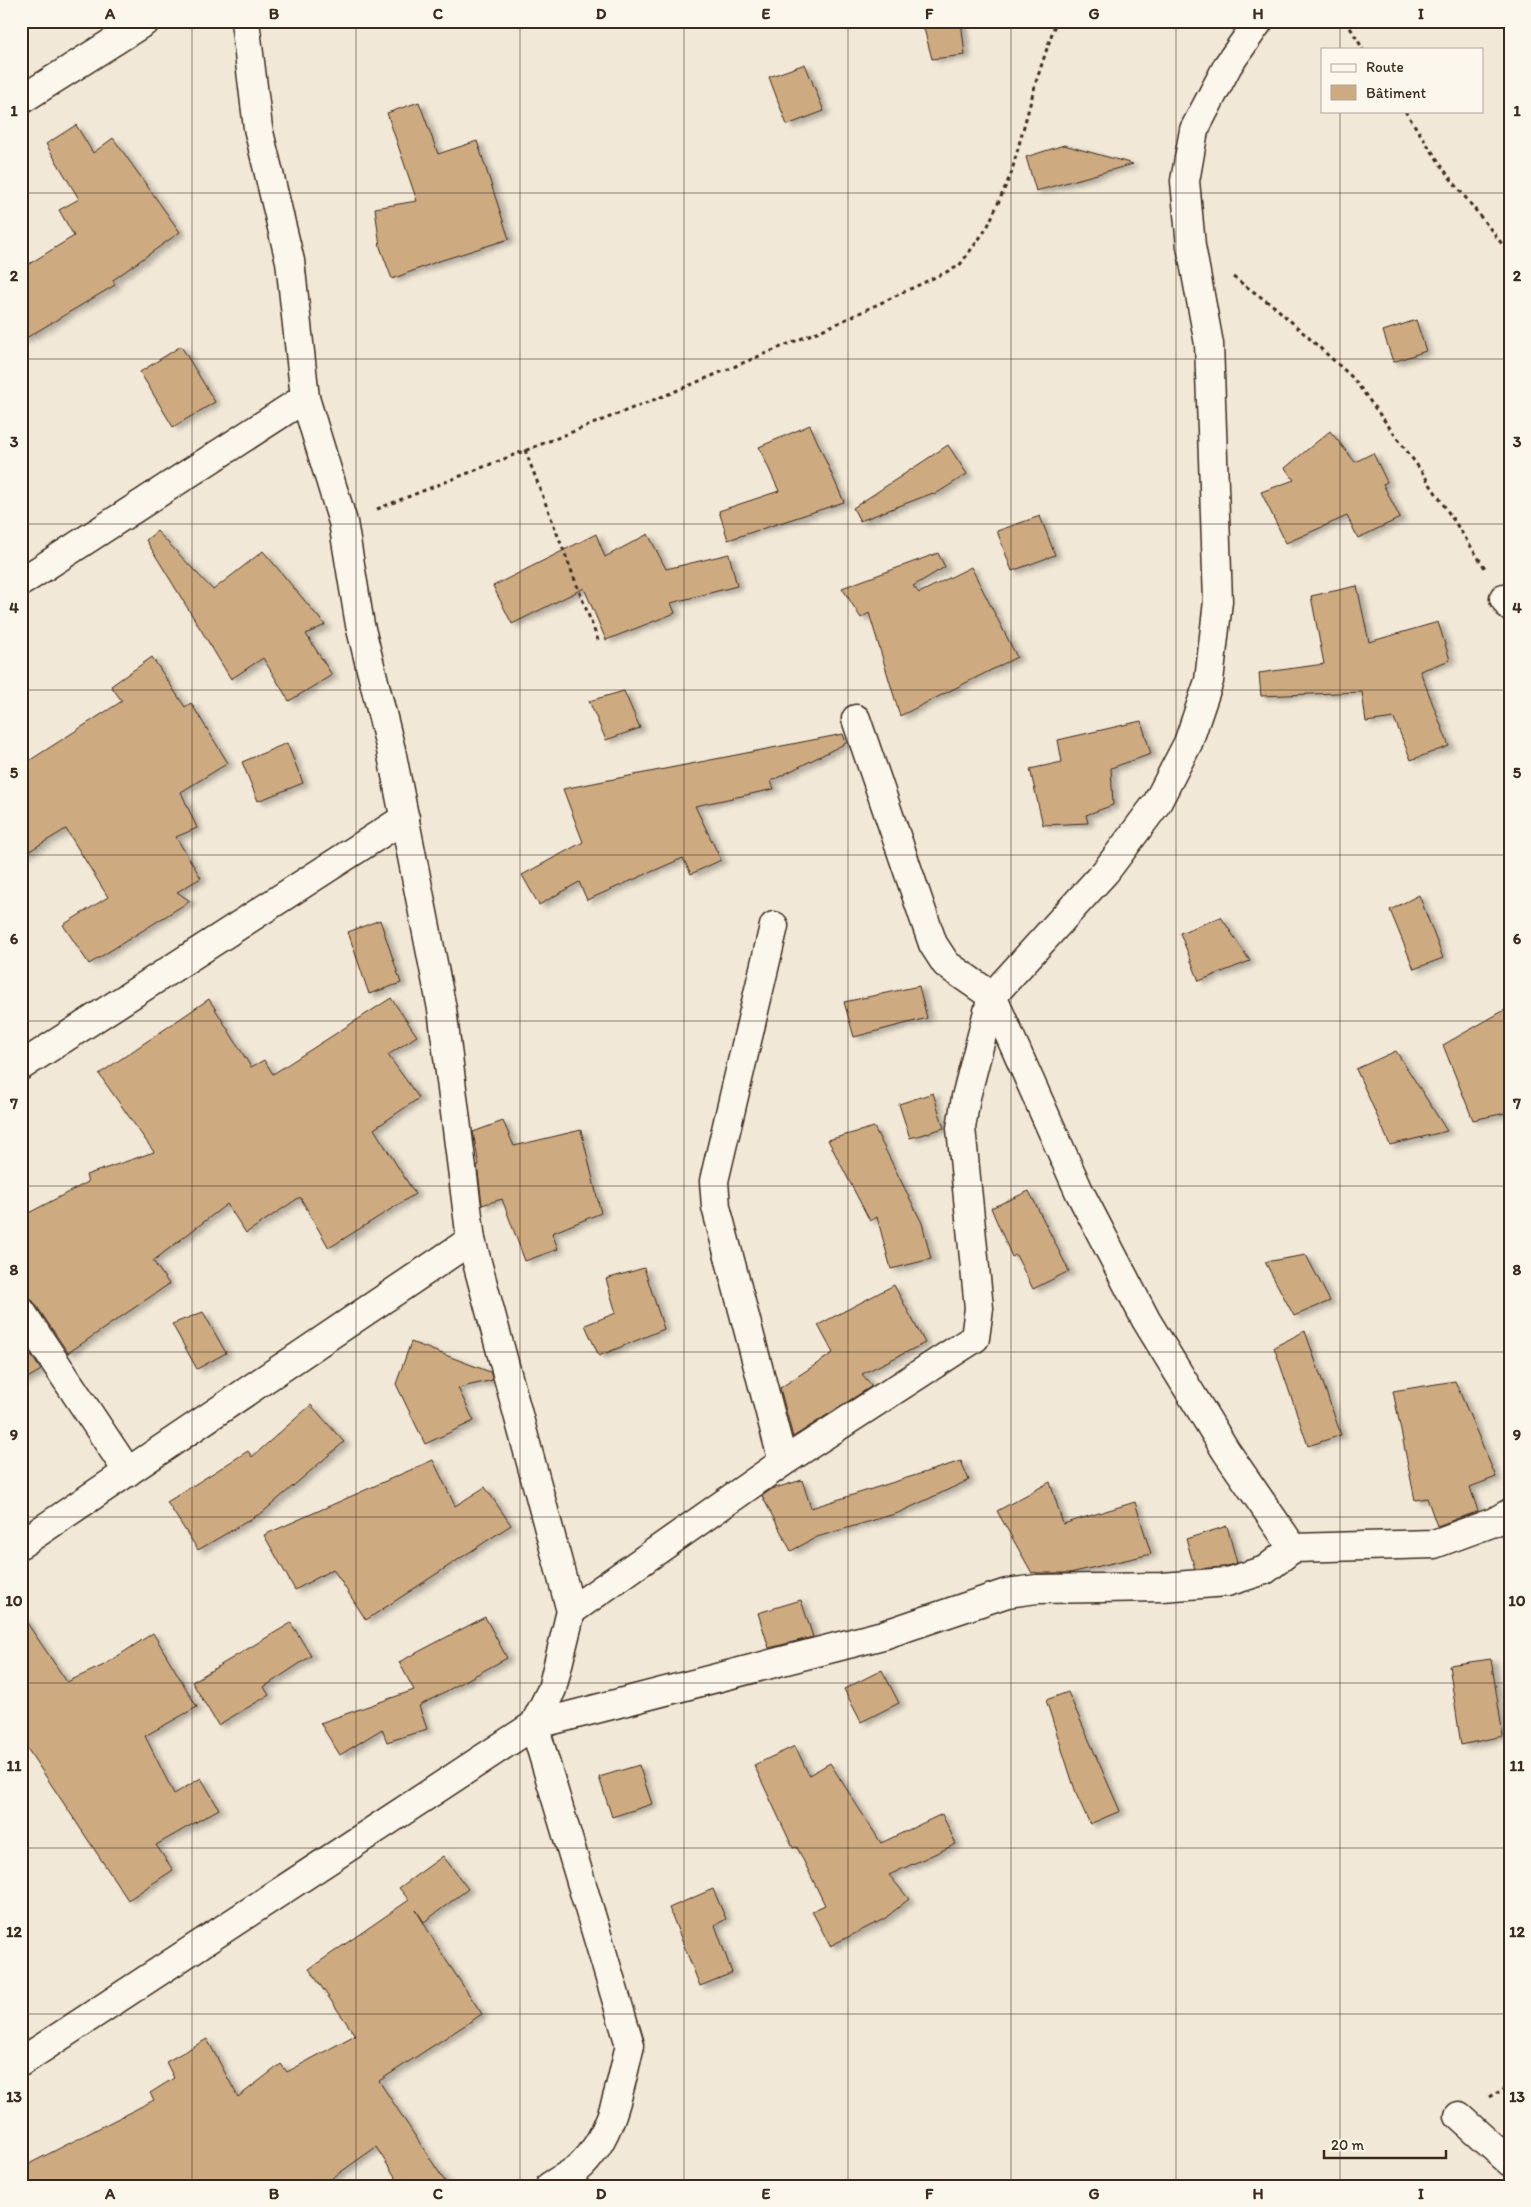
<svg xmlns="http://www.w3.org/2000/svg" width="1531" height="2207" font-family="Itim,sans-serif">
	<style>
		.building { fill: #ceaa81; stroke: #3b2a1e; filter: url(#shadow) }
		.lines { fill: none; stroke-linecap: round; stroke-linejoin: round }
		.minor-casing { stroke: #3b2a1e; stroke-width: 31 }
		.path { stroke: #3b2a1e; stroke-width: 3; stroke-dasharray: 4 4; stroke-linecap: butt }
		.minor { stroke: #fbf7ec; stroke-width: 28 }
		.grid { fill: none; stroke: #3b2a1e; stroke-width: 1; stroke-opacity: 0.55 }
		.neatline { fill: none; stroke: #3b2a1e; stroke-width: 2 }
		.grid-label { font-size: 16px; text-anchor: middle; font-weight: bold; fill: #3b2a1e }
	</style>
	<defs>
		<filter id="shadow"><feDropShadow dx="5.5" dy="3" stdDeviation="2.5" flood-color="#0004"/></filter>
	</defs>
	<rect width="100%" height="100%" fill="#f2e8d7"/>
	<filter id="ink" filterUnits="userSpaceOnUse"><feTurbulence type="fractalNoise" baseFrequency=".02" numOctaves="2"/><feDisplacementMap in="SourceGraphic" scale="10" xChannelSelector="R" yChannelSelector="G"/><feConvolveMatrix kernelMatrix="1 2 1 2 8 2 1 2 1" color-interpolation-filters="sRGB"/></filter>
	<g filter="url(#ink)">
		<!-- building -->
		<g class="building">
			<polygon points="922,21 961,21 965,55 932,59"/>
			<polygon points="805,64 824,111 787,125 769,77"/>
			<polygon points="419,102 438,154 477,141 509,239 436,262 392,279 380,247 375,208 417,201 387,113"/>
			<polygon points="76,125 93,153 113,138 180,232 113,280 115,285 21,341 21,269 74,236 59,210 79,199 46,144"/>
			<polygon points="1064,145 1133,164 1036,191 1026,157"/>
			<polygon points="1416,320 1426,351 1393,362 1383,331"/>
			<polygon points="181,346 215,402 173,427 140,372"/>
			<polygon points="810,425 844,502 728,540 719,511 779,491 759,447"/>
			<polygon points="1330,431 1355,462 1373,453 1387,482 1383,484 1400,518 1358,538 1347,516 1286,543 1261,492 1294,480 1285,468"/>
			<polygon points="948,445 967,474 934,495 933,493 860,521 853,508"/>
			<polygon points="1040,516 1055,555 1012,571 997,531"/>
			<polygon points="157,531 213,590 263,551 325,625 306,634 332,675 289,701 263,658 231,679 146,540"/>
			<polygon points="596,534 605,557 648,534 666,569 729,554 737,586 671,603 675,613 606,640 584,588 512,624 493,586"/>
			<polygon points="938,553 945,567 913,586 919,593 971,567 1017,657 900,716 869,613 861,618 842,588"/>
			<polygon points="1357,586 1369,642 1438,622 1450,660 1420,671 1449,746 1411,760 1394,718 1366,722 1362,692 1261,696 1259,673 1324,664 1311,596"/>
			<polygon points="152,657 185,707 191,703 228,763 181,792 197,828 176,837 201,878 177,892 190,901 89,964 63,925 108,897 66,829 21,856 21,766 122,701 111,686"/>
			<polygon points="624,691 640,728 606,740 589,701"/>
			<polygon points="1141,721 1151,754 1111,768 1113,805 1086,815 1088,823 1043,825 1030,769 1062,762 1058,740"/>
			<polygon points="843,734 846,743 771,781 774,789 695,806 721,860 691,874 683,858 587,900 579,882 539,905 522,875 583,842 563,789"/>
			<polygon points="287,743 303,783 258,801 242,762"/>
			<polygon points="1419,895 1443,958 1414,969 1390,910"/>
			<polygon points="1221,917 1250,961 1199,981 1180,933"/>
			<polygon points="380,920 401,983 369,994 348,932"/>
			<polygon points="919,986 927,1018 854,1037 844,1002"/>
			<polygon points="391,998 417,1036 388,1055 419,1098 374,1129 415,1194 329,1248 300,1197 246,1233 227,1204 153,1261 169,1284 68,1353 34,1302 28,1297 21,1296 21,1217 88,1182 86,1175 154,1152 99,1074 209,999 251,1067 264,1060 273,1074"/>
			<polygon points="1510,1007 1510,1112 1473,1120 1443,1045"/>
			<polygon points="1396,1051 1447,1131 1390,1145 1356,1069"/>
			<polygon points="933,1093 944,1128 910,1138 899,1104"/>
			<polygon points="503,1121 514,1146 581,1130 601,1213 552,1233 558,1249 525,1261 502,1199 482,1205 477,1165 479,1165 473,1132"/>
			<polygon points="874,1127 922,1223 931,1259 891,1269 877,1217 870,1221 828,1140"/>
			<polygon points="1029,1191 1069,1271 1033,1289 1016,1255 1012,1257 991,1208"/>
			<polygon points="1306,1255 1330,1301 1294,1316 1265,1262"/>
			<polygon points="644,1268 664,1329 599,1356 585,1325 616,1313 606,1279"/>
			<polygon points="894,1285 925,1343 862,1374 872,1386 793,1437 780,1388 833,1353 818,1325"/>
			<polygon points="203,1312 226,1353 197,1369 172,1324"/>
			<polygon points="1305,1331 1341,1435 1308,1446 1274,1347"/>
			<polygon points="21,1340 41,1370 21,1382"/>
			<polygon points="411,1342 490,1372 493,1380 458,1388 474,1421 425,1444 396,1384"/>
			<polygon points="1455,1381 1496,1477 1470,1487 1478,1511 1437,1526 1427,1498 1415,1500 1393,1391"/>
			<polygon points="311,1405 344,1442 263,1512 198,1550 167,1502 248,1451 252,1457"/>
			<polygon points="433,1460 455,1506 485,1487 511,1525 366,1620 333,1569 295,1590 264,1535"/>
			<polygon points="961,1461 969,1480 898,1513 817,1537 791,1551 762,1496 772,1489 802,1480 811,1508"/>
			<polygon points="1050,1482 1063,1524 1135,1502 1151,1554 1070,1573 1037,1573 1036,1572 1032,1573 997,1511"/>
			<polygon points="1227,1526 1237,1563 1224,1567 1195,1569 1186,1539"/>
			<polygon points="801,1600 813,1637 769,1648 758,1613"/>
			<polygon points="21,1614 67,1682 104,1665 153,1633 197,1707 145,1736 174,1794 201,1778 219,1809 156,1845 173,1870 128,1900 21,1739"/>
			<polygon points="485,1617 507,1658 419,1706 427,1729 387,1742 382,1729 340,1755 320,1723 414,1690 399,1662"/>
			<polygon points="291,1623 311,1656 264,1687 269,1695 218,1725 192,1682"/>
			<polygon points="1491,1659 1503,1736 1461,1745 1449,1665"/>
			<polygon points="882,1670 899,1703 861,1722 844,1689"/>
			<polygon points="1068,1692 1120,1811 1090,1824 1077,1796 1046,1700"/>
			<polygon points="795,1746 809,1775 830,1763 881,1843 942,1814 956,1844 889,1875 909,1899 884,1919 830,1946 812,1911 825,1905 797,1847 793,1848 754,1765"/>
			<polygon points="639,1765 652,1804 612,1817 599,1777"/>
			<polygon points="443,1856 468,1889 424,1922 416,1910 442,1954 482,2014 379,2081 448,2186 401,2186 376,2147 321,2186 21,2186 21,2168 154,2100 150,2093 174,2078 166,2062 207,2039 238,2097 281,2064 287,2072 355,2035 309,1969 409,1900 399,1888"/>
			<polygon points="713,1889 726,1919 715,1925 732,1973 700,1986 669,1908"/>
		</g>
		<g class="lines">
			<!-- minor casing -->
			<g class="minor-casing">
				<g id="minor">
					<path d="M245 21 258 128 290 261 305 398 343 522 360 625 391 750 442 1009 471 1240 571 1611 552 1689 534 1725 630 2045C620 2086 613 2134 582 2165 574 2173 560 2179 550 2186"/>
					<polyline points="21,100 146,21"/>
					<polyline points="21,582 305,398"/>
					<polyline points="1504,598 1510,607"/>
					<polyline points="774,926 714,1181 716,1207 783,1462"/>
					<polyline points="21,1066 405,818"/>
					<polyline points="21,1311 128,1472"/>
					<polyline points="21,1544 471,1240"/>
					<polyline points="1293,1548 1434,1544 1494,1522 1510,1513"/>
					<polyline points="571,1611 783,1462 975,1338 979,1308 961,1128 966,1097 992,996 1106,871 1157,803 1188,743 1209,681 1218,601 1209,344 1191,246 1185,181 1194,130 1228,65 1259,21"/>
					<polyline points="21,2062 534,1725 883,1635 1007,1593 1037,1589 1162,1587 1227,1582 1265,1570 1293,1548 1226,1451 1146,1320 1079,1191 992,996 946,964 933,944 856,719"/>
					<polyline points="1459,2116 1510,2162"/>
				</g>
			</g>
			<!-- path -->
			<g class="path">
				<polyline points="1346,21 1363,49"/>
				<polyline points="1405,111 1447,174 1510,254"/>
				<polyline points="1233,277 1275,307 1353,378 1420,469 1485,568"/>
				<polyline points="525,450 598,640"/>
				<polyline points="377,509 671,393 836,324 959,266 987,228 1011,174 1036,82 1056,21"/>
				<polyline points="1489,2097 1510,2084"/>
			</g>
			<!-- minor -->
			<use href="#minor" class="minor"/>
		</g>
	</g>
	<!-- grid -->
	<path class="grid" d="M192 21V2186M356 21V2186M520 21V2186M684 21V2186M848 21V2186M1011 21V2186M1176 21V2186M1340 21V49M1340 111V2186M21 193H1510M21 359H1510M21 524H1510M21 690H1510M21 855H1510M21 1021H1510M21 1186H1510M21 1352H1510M21 1517H1510M21 1683H1510M21 1848H1510M21 2014H1510"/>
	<!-- margin -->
	<rect width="1531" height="2207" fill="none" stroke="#fbf7ec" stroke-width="55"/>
	<!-- legend -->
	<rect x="1321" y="48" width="162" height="65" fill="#fbf7ec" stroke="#aea59a"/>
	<rect x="1331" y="64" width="25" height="8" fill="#fbf7ec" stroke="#aea59a"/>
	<text x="1366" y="72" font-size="15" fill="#3b2a1e">Route</text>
	<rect x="1331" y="85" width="25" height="15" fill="#ceaa81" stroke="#aea59a"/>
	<text x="1366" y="98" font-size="15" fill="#3b2a1e">Bâtiment</text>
	<!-- scale -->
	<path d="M1324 2150v8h122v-8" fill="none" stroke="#3b2a1e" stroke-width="2.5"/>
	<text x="1331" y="2150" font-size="15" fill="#3b2a1e" stroke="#fbf7ec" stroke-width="4" paint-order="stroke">20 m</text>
	<rect x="28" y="28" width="1476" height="2152" class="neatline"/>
	<g class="grid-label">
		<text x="110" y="19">A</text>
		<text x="274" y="19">B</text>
		<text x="438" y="19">C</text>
		<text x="601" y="19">D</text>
		<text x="766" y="19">E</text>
		<text x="929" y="19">F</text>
		<text x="1094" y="19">G</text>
		<text x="1258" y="19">H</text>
		<text x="1421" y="19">I</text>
		<text x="14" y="116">1</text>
		<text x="1517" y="116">1</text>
		<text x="14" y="281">2</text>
		<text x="1517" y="281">2</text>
		<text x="14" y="447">3</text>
		<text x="1517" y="447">3</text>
		<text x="14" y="613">4</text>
		<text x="1517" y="613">4</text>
		<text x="14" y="778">5</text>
		<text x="1517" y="778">5</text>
		<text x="14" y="944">6</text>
		<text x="1517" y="944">6</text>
		<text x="14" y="1109">7</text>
		<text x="1517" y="1109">7</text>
		<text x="14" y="1275">8</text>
		<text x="1517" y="1275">8</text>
		<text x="14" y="1440">9</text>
		<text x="1517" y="1440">9</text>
		<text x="14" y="1606">10</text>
		<text x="1517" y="1606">10</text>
		<text x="14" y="1771">11</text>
		<text x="1517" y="1771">11</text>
		<text x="14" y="1937">12</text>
		<text x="1517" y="1937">12</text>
		<text x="14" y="2102">13</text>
		<text x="1517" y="2102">13</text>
		<text x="110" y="2199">A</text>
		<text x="274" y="2199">B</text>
		<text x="438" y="2199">C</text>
		<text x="601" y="2199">D</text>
		<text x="766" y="2199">E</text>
		<text x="929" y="2199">F</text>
		<text x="1094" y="2199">G</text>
		<text x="1258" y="2199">H</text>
		<text x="1421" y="2199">I</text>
	</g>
</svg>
